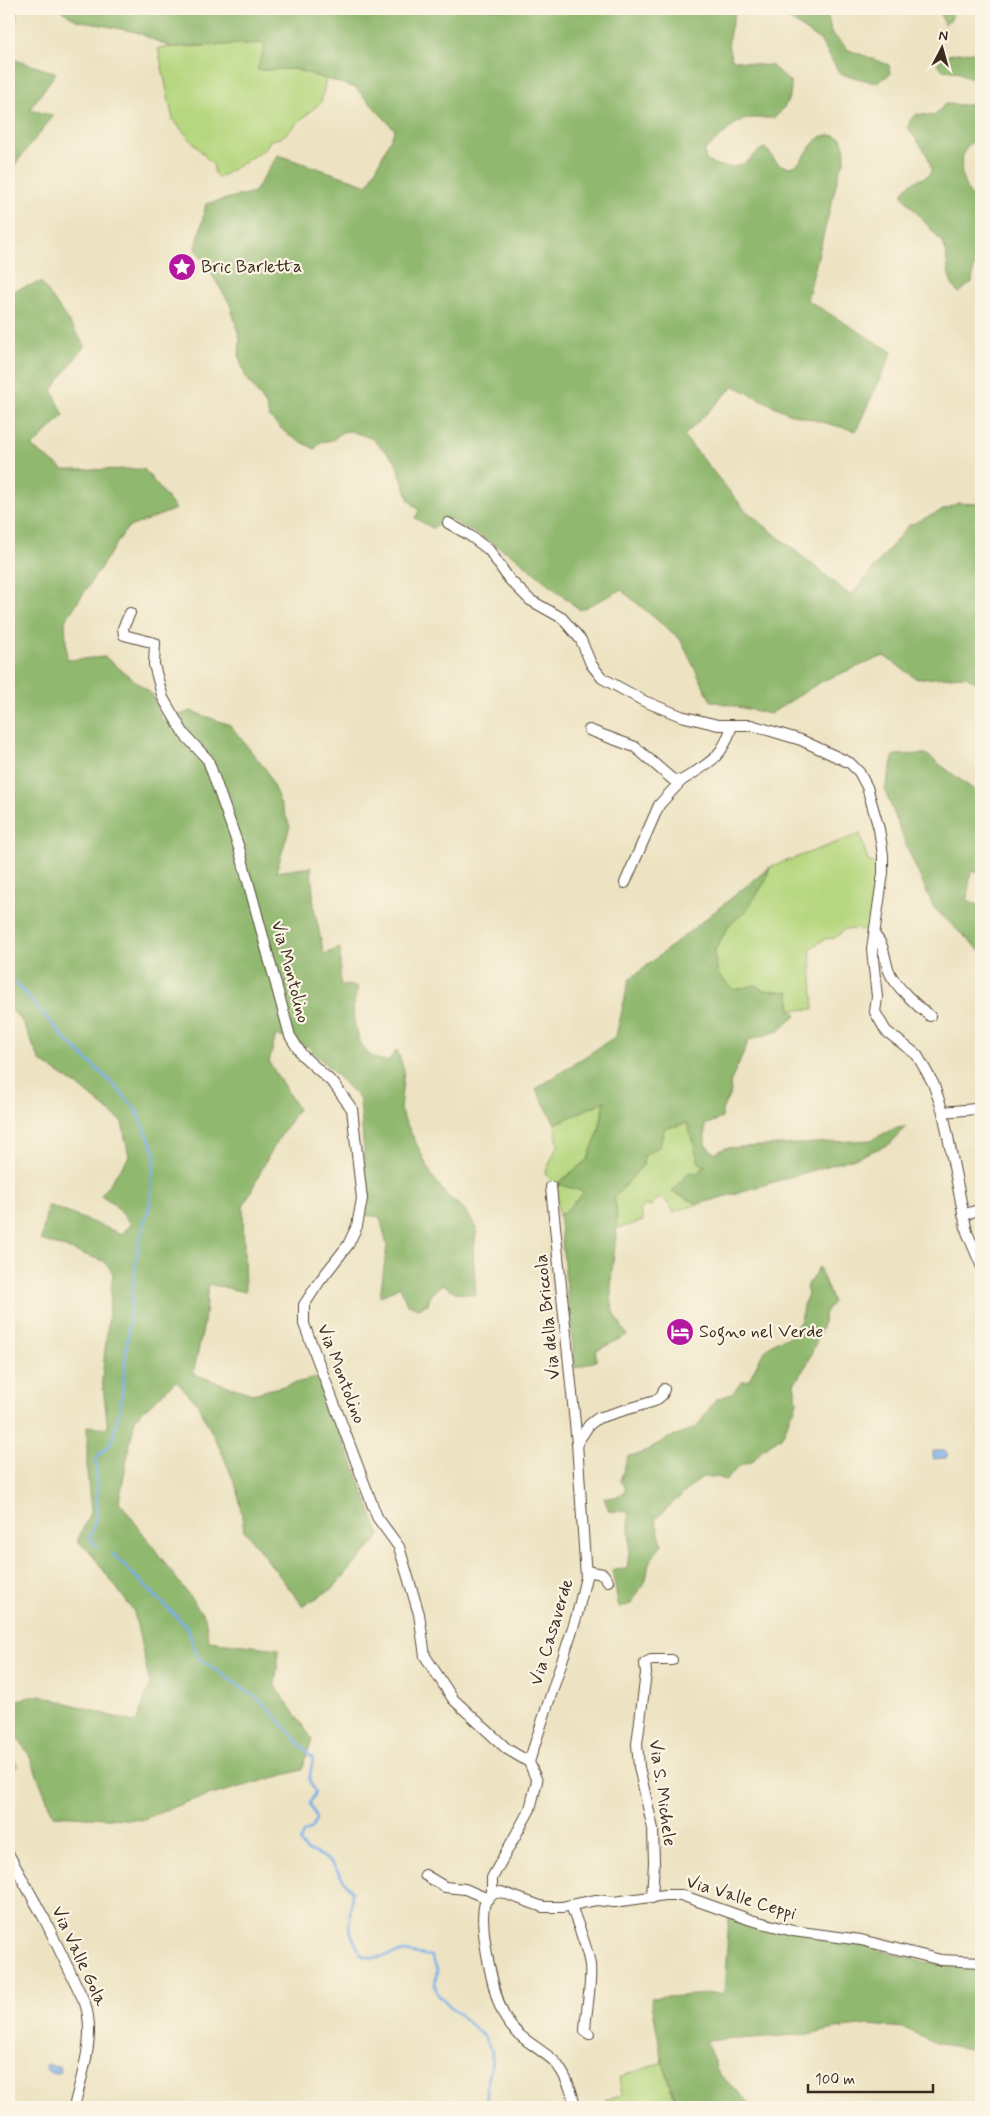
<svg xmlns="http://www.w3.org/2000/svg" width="990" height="2116" font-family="Mynerve,sans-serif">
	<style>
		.green { fill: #b6d77f; stroke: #78804e }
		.forest { fill: #90b86e; stroke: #667146 }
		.water { fill: #79afe8; stroke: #5a6c83 }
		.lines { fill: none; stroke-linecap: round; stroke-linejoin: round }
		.stream { stroke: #79afe8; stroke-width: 2.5 }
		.minor-casing { stroke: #564637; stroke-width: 12 }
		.minor { stroke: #fff; stroke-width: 10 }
		.labels { text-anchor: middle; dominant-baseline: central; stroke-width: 4.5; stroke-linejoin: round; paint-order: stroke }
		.poi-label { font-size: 18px; fill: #3b2a1e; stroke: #fcf5e5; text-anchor: start }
		.street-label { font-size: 18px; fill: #3b2a1e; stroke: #fcf5e5 }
	</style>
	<rect width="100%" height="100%" fill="#fcf5e5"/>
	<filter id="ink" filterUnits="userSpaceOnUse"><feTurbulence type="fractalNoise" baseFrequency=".02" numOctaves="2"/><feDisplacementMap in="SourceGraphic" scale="10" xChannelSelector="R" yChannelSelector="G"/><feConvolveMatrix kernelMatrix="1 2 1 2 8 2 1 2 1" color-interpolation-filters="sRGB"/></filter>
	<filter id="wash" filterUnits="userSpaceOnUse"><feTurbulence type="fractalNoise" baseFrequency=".0096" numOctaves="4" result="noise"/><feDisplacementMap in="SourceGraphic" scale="20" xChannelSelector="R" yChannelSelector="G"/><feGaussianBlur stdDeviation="1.12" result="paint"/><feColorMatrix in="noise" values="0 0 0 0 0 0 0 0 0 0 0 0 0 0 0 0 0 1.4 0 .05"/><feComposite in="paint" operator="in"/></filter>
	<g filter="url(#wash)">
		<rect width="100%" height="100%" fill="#ede3c2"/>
		<!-- green -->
		<g class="green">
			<polygon points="266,43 258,70 294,69 326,79 321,102 281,138 270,140 266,148 219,178 214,173 214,166 173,120 158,48"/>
			<polygon points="860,834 868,861 877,865 870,930 845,929 835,938 824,939 810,949 814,1009 791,1010 789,992 763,990 755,985 734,990 718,975 714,952 729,925 744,913 765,882 770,867"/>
			<polygon points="605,1100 599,1131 588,1159 558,1183 584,1192 563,1214 559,1214 553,1183 545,1173 558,1145 555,1124"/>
			<polygon points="687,1123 699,1162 706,1166 672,1192 699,1204 672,1212 669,1204 662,1199 656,1200 651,1206 646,1205 640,1210 643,1221 615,1229 617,1209 614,1198 643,1165 644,1156 660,1146 664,1129"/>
			<polygon points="9,1751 18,1766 9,1772"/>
			<path d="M664 2062C666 2078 670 2096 684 2107H604L606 2099 622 2096 619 2077Z"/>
		</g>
		<!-- forest -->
		<g class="forest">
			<polygon points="9,9 18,9 9,53"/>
			<path d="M60 9H765L759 12 735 13C731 29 724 46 733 60 747 61 757 67 771 65L791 83C792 97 785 109 774 118H751L743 120 735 124 704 151 706 160C717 167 734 170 746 162 754 157 756 151 765 148 771 153 774 162 781 165 810 177 805 122 841 138 845 150 848 158 840 169L807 300 892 352 856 431 788 413 734 386 684 436 744 509 851 596 908 526 958 503 981 504V686L966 676 917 679 884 656 822 681 770 714 711 701 680 639 621 590 580 610 514 556 450 519 432 528 415 518 419 511 409 500 395 460 371 438 350 431 342 432 333 440 320 442 315 449 288 435 269 417 266 405 246 377 239 358 240 339 230 304 196 249 206 204 254 192 278 155 368 185 395 130 356 88 294 69 257 70 266 43 170 47 136 32 76 20Z"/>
			<polygon points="774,9 835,9 832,10 828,16 831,33 849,50 889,65 890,74 877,83 840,74 820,40"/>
			<polygon points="939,9 954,9 951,20 944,24"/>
			<path d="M976 52H981V81L966 77 959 72 943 70 937 64C947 51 961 53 976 52Z"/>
			<polygon points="9,58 56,73 30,109 53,116 9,172"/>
			<path d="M981 100V137C958 145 957 174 969 193 972 198 980 203 981 209 984 218 981 248 981 260L974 266 972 282 959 293C944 280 950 260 943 243L902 196C907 180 919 182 930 174 934 156 916 142 908 127L911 119 917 114 934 116 945 104C957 104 971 108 981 100Z"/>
			<path d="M41 282 85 345 52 390 64 415 32 447 64 470 144 469 176 509 127 528 65 621 67 660 105 657 153 695 162 721 191 711 230 725 267 771 290 826 276 872 311 867 314 908 324 954 340 948V985L357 986 358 992C348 1004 356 1042 367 1052 373 1059 379 1060 388 1061L397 1050 404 1070 400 1110 432 1176 447 1196 464 1209 477 1228 473 1254 476 1295 457 1293 442 1284 431 1294 428 1304 418 1308 406 1303 400 1286 380 1297 387 1245 380 1217 365 1215 366 1182 360 1099 308 1047 276 1035 269 1062 298 1109 272 1149 243 1207 245 1292 208 1284 204 1324 193 1374 252 1394 315 1378 320 1383 352 1461 380 1536 333 1588 303 1606 244 1530 238 1491 223 1455 197 1403 176 1381 135 1418 119 1501 205 1617 209 1641 279 1649 275 1686 312 1739 302 1770 186 1802 142 1820 53 1815 29 1755 9 1725V1707L17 1700 40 1695 136 1723 150 1685 134 1612 88 1549 77 1542 91 1511 87 1472V1426L108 1428 102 1379 113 1273 104 1261 41 1240 48 1205 122 1234 131 1224 113 1203 101 1195 129 1157 122 1122 81 1088 40 1061 23 1023 9 1006V292Z"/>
			<polygon points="926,754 978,793 981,793 981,873 971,871 967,900 981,906 981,952 934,908 908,850 885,790 894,755"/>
			<path d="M770 867 765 882 754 899 744 913 729 925 714 952 718 975 734 990 755 985 763 990 789 992 791 1010 797 1015 779 1031 749 1040 730 1083 731 1092 722 1110V1118L705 1125V1145L715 1153 725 1148 871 1140 895 1128 906 1127 890 1144 858 1157 699 1204 672 1192 689 1172 699 1173 706 1166 699 1163 687 1123 664 1129 660 1146 644 1156 643 1165 614 1198C623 1230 607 1269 612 1304 613 1314 622 1326 627 1335L596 1351V1361L575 1368 559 1214H563L584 1192 557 1184 588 1159 599 1131 605 1101 555 1124 536 1089 616 1036 629 980Z"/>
			<path d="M819 1267 833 1302 825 1312 822 1328 807 1364 794 1384 797 1401 795 1409 790 1415 785 1431 780 1438 763 1449 752 1462 744 1464 737 1468 726 1480 717 1477H702L655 1519 662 1544 649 1563 646 1580 631 1604 619 1608 612 1570 627 1569 630 1542 628 1512 609 1511 604 1498C613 1497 621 1498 626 1489L620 1481 628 1456 640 1454 666 1439 697 1427 716 1399 732 1394 742 1381 749 1380C758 1362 766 1339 789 1338L801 1320 803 1305 808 1294 806 1288Z"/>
			<path d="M729 1916 859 1944 919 1961 981 1969V2051L936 2043 904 2028 868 2025 835 2029 812 2034 706 2041 719 2074 754 2107H684C663 2090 657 2026 651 1998L724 1993Z"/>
		</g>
		<!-- water -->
		<g class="water">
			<polygon points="933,1451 945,1451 948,1454 946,1458 933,1459"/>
			<path d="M47 2064 52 2065 54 2067 60 2066 61 2072C55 2075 50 2074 46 2069Z"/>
		</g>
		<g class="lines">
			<!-- stream -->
			<g class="stream">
				<polyline points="9,975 66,1040 112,1083 135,1108 155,1151 150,1204 139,1242 132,1291 121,1405 111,1443 96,1458 97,1515 90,1538 97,1547"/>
				<polyline points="113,1554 187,1627 198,1658 264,1703 313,1759 309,1780 315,1792 310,1803 316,1819 312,1829 303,1833 300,1842 306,1851 316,1853 332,1863 352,1892 349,1925 352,1936 361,1955 373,1958 405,1952 431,1956 437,1969 435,1986 438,1995 484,2037 492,2051 491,2069 487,2085 487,2107"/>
			</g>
		</g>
	</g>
	<g filter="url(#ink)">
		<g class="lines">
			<!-- minor casing -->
			<g class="minor-casing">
				<g id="minor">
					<polyline points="448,523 469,535 489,550 509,579 530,600 562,618 581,640 591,664 602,678 644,701 681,716 718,725 751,725 801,740 850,763 859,772 867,787 879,829 883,855 883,873 872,949 877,997 875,1012 886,1031 917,1055 933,1083 943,1112 967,1232 981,1265"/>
					<polyline points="130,613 123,628 124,635 155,643 154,665 163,698 184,734 208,760 239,848 290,1036 302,1055 334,1084 352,1109 362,1199 357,1226 348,1245 319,1282 304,1305 304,1324 377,1517 399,1547 419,1614 425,1656 453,1699 507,1749 529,1762"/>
					<path d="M589 730 635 747 672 779 681 781C709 763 723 758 732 725"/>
					<polyline points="625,883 659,805 681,781"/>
					<path d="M874 935C885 944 884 959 889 971 894 985 918 1007 930 1016"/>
					<polyline points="943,1112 975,1109"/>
					<polyline points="551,1187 577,1443"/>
					<polyline points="963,1215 981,1209"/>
					<polyline points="586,1571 603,1574 608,1581"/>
					<path d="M9 1855 45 1920 85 2003C96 2037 82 2074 74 2107"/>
					<polyline points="425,1875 445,1887 465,1889 488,1899"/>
					<polyline points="492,1894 492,1878 530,1809 537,1781 529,1762 577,1615 586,1577 577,1443 589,1425 598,1418 655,1401 662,1395 664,1389"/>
					<polyline points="492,1894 501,1892 543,1907 562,1907 596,1900 614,1902 665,1895 681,1895 751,1920 793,1931 861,1940 941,1960 981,1962"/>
					<path d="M492 1894C489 1896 486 1900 485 1903 478 1924 494 2000 506 2019 518 2039 539 2047 555 2062 562 2070 577 2097 573 2107"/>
					<polyline points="652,1898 654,1862 653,1829 639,1767 637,1744 646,1673 645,1663 651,1660 672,1660"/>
					<path d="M571 1905C577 1924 587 1945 590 1965 592 1986 586 2009 585 2031L589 2034"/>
				</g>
			</g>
			<!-- minor -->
			<use href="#minor" class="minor"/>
		</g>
	</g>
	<!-- icons -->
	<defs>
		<g id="sight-disc" transform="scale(1.4375)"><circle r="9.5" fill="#b5179e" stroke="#fcf5e5"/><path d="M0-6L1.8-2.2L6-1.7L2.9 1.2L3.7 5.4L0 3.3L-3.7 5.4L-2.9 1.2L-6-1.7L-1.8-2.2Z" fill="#fff"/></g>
		<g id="hotel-disc" transform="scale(1.4375)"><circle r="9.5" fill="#b5179e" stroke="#fcf5e5"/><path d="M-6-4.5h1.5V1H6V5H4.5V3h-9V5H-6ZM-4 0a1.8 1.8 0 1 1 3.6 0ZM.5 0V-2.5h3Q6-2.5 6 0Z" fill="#fff"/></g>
	</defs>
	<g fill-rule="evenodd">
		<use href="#sight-disc" x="182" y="267"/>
		<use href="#hotel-disc" x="680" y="1332"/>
	</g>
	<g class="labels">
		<!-- poi labels -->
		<g class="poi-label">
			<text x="201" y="267">Bric Barletta</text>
			<text x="699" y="1332">Sogno nel Verde</text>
		</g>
		<!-- street labels -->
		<g class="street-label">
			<text transform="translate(290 972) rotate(75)">Via Montolino</text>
			<text transform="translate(548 1317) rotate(-96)">Via della Briccola</text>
			<text transform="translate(341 1374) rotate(69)">Via Montolino</text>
			<text transform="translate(552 1632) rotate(-73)">Via Casaverde</text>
			<text transform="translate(662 1793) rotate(82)">Via S. Michele</text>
			<text transform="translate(741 1898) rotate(17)">Via Valle Ceppi</text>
			<text transform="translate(79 1956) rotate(65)">Via Valle Gola</text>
		</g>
	</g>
	<!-- margin -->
	<rect width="990" height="2116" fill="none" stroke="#fcf5e5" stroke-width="30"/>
	<!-- north arrow -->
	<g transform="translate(942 48) rotate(6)" stroke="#fcf5e5" stroke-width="4" paint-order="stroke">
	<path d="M0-4L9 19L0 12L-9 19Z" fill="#3b2a1e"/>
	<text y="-8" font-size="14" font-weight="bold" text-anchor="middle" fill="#3b2a1e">N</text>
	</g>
	<!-- scale -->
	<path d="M808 2084v8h125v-8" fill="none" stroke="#3b2a1e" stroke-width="2.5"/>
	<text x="815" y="2084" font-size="15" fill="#3b2a1e" stroke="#fcf5e5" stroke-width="4" paint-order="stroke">100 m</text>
</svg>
